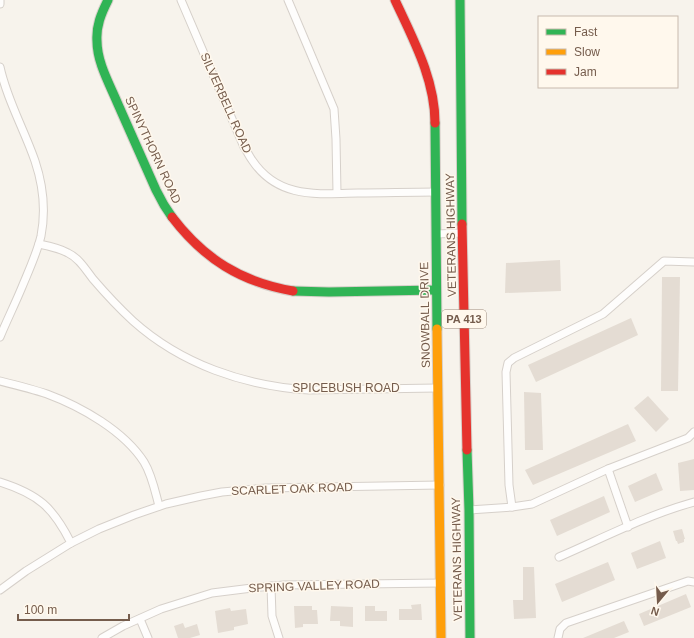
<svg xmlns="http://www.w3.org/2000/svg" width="694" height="638" font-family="Helvetica,sans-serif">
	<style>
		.building { fill: #e4dcd3 }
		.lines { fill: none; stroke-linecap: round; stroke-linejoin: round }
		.street-casing { stroke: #d6d0ca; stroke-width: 9 }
		.fast-casing { stroke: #d7d0ca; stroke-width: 11 }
		.slow-casing { stroke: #d7d0ca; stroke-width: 11 }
		.jam-casing { stroke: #d7d0ca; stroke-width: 11 }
		.street { stroke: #fefdfc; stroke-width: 7 }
		.fast { stroke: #30b455; stroke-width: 9 }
		.slow { stroke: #ff9f0a; stroke-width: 9 }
		.jam { stroke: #e5322d; stroke-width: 9 }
		.labels { text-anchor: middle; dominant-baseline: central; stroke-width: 3; stroke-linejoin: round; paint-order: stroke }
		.shield { fill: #fff8ed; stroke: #9e8b7c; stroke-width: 1 }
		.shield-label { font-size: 11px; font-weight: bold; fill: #755c4c }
		.street-label { font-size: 12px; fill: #755c4c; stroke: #fff8ed }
	</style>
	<rect width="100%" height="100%" fill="#f7f3ec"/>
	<!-- building -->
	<g class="building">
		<polygon points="560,260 561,291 505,293 506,263"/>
		<polygon points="662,277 680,277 678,391 661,391"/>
		<polygon points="631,318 638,335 536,382 528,365"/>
		<polygon points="524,392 541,393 543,450 525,450"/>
		<polygon points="648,396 669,419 656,432 634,408"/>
		<polygon points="628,424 636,441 533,485 525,470"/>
		<polygon points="694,459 694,490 680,491 678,463"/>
		<polygon points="656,473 663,490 635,502 628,486"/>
		<polygon points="604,496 610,512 557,536 550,520"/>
		<polygon points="682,529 685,539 684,539 684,542 678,544 677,541 676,541 673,531"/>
		<polygon points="660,541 666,558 637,569 631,553"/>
		<polygon points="608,562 615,580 562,602 555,584"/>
		<polygon points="523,567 534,567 536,618 514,619 513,600 523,600"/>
		<polygon points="686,594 691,607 644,626 639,614"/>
		<polygon points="421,604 422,620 399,620 399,609 412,609 411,605"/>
		<polygon points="294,606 312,606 312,610 317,610 318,624 303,624 303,627 295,628"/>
		<polygon points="331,606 353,607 353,627 340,626 340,621 330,621"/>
		<polygon points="365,606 375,606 375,611 387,611 387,621 365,621"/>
		<polygon points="230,608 231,611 246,609 248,624 234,627 234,630 218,633 215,611"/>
		<polygon points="624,621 629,632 614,638 583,638"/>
		<polygon points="183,623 185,628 197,624 200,635 190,638 178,638 174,626"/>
	</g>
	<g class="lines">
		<!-- street casing -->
		<g class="street-casing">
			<g id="street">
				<path d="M181 0 244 147C247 151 249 156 252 160 278 199 317 194 358 193 383 193 409 192 435 192"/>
				<polyline points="288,0 334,109 336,139 337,193"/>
				<polyline points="0,4 0,0"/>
				<path d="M0 67C7 100 24 129 35 161 43 185 46 210 41 236 37 253 29 270 22 287 15 304 7 320 0 337"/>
				<polyline points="436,234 462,233"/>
				<path d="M39 244C49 246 59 248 68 253 79 258 86 270 93 279 105 293 119 308 133 321 181 364 244 386 309 390L437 388"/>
				<path d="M0 381C16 385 32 389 47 394 82 407 124 431 144 462 152 475 155 491 159 506"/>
				<polyline points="608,469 628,527"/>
				<path d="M0 482C38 494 53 507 71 543"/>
				<polyline points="512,507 509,485 506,372 508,363 514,358 603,314 664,261 694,262"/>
				<polyline points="469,510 512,507 532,504 608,469 688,438 694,432"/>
				<path d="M559 557C603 538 647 515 694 502"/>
				<polyline points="271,586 272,616 279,638"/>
				<polyline points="0,590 26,571 71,543 99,529 134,515 166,504 201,496 222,492 266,488 440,485"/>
				<polyline points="140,619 148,638"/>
				<polyline points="102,638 123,626 161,609 212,593 252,588 284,585 441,583"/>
				<polyline points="558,638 560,629 566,623 688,581 694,582"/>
			</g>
		</g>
		<!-- fast casing -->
		<g class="fast-casing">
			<g id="fast">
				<path d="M108 0C101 14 96 26 97 41 97 62 109 83 117 102 130 131 143 161 156 190L164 205 172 217"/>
				<polyline points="460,0 462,224"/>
				<polyline points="435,123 437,329"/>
				<polyline points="293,291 329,292 436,290"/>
				<polyline points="467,450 469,510 470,638"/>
			</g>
		</g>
		<!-- slow casing -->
		<g class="slow-casing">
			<polyline id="slow" points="437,329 441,638"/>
		</g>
		<!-- jam casing -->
		<g class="jam-casing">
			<g id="jam">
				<path d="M395 0C413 39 435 79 435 123"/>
				<path d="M172 217C204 259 241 282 293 291"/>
				<polyline points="462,224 467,450"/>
			</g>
		</g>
		<!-- street -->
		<use href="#street" class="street"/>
		<!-- fast -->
		<use href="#fast" class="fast"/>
		<!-- slow -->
		<use href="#slow" class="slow"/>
		<!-- jam -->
		<use href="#jam" class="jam"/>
	</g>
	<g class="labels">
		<!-- shield labels -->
		<rect class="shield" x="442" y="310" width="44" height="18" rx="3"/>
		<g class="shield-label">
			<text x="464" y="319">PA 413</text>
		</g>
		<!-- street labels -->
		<g class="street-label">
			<text transform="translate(226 103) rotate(66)">SILVERBELL ROAD</text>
			<text transform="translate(153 150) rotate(65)">SPINYTHORN ROAD</text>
			<text transform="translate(451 235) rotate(-91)">VETERANS HIGHWAY</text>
			<text transform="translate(425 315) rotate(-91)">SNOWBALL DRIVE</text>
			<text x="346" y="388">SPICEBUSH ROAD</text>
			<text transform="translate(292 489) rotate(-2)">SCARLET OAK ROAD</text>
			<text transform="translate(457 559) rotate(-91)">VETERANS HIGHWAY</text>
			<text transform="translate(314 586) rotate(-2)">SPRING VALLEY ROAD</text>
		</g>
	</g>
	<!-- legend -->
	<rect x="538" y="16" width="140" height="72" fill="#fff8ed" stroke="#c8baad"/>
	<rect x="546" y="29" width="20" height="6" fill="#30b455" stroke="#c8baad"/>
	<text x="574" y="36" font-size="12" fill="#755c4c">Fast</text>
	<rect x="546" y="49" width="20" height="6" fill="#ff9f0a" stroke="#c8baad"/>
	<text x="574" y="56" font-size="12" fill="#755c4c">Slow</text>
	<rect x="546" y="69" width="20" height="6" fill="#e5322d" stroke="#c8baad"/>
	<text x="574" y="76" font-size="12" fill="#755c4c">Jam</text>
	<!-- north arrow -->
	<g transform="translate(658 602) rotate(198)" stroke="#fff8ed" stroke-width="3" paint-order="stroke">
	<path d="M0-3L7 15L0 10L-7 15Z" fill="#755c4c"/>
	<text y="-6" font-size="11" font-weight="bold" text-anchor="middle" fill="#755c4c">N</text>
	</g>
	<!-- scale -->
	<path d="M18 614v6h111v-6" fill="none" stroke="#755c4c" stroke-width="2"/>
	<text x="24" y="614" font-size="12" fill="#755c4c" stroke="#fff8ed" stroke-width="3" paint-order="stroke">100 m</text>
</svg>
